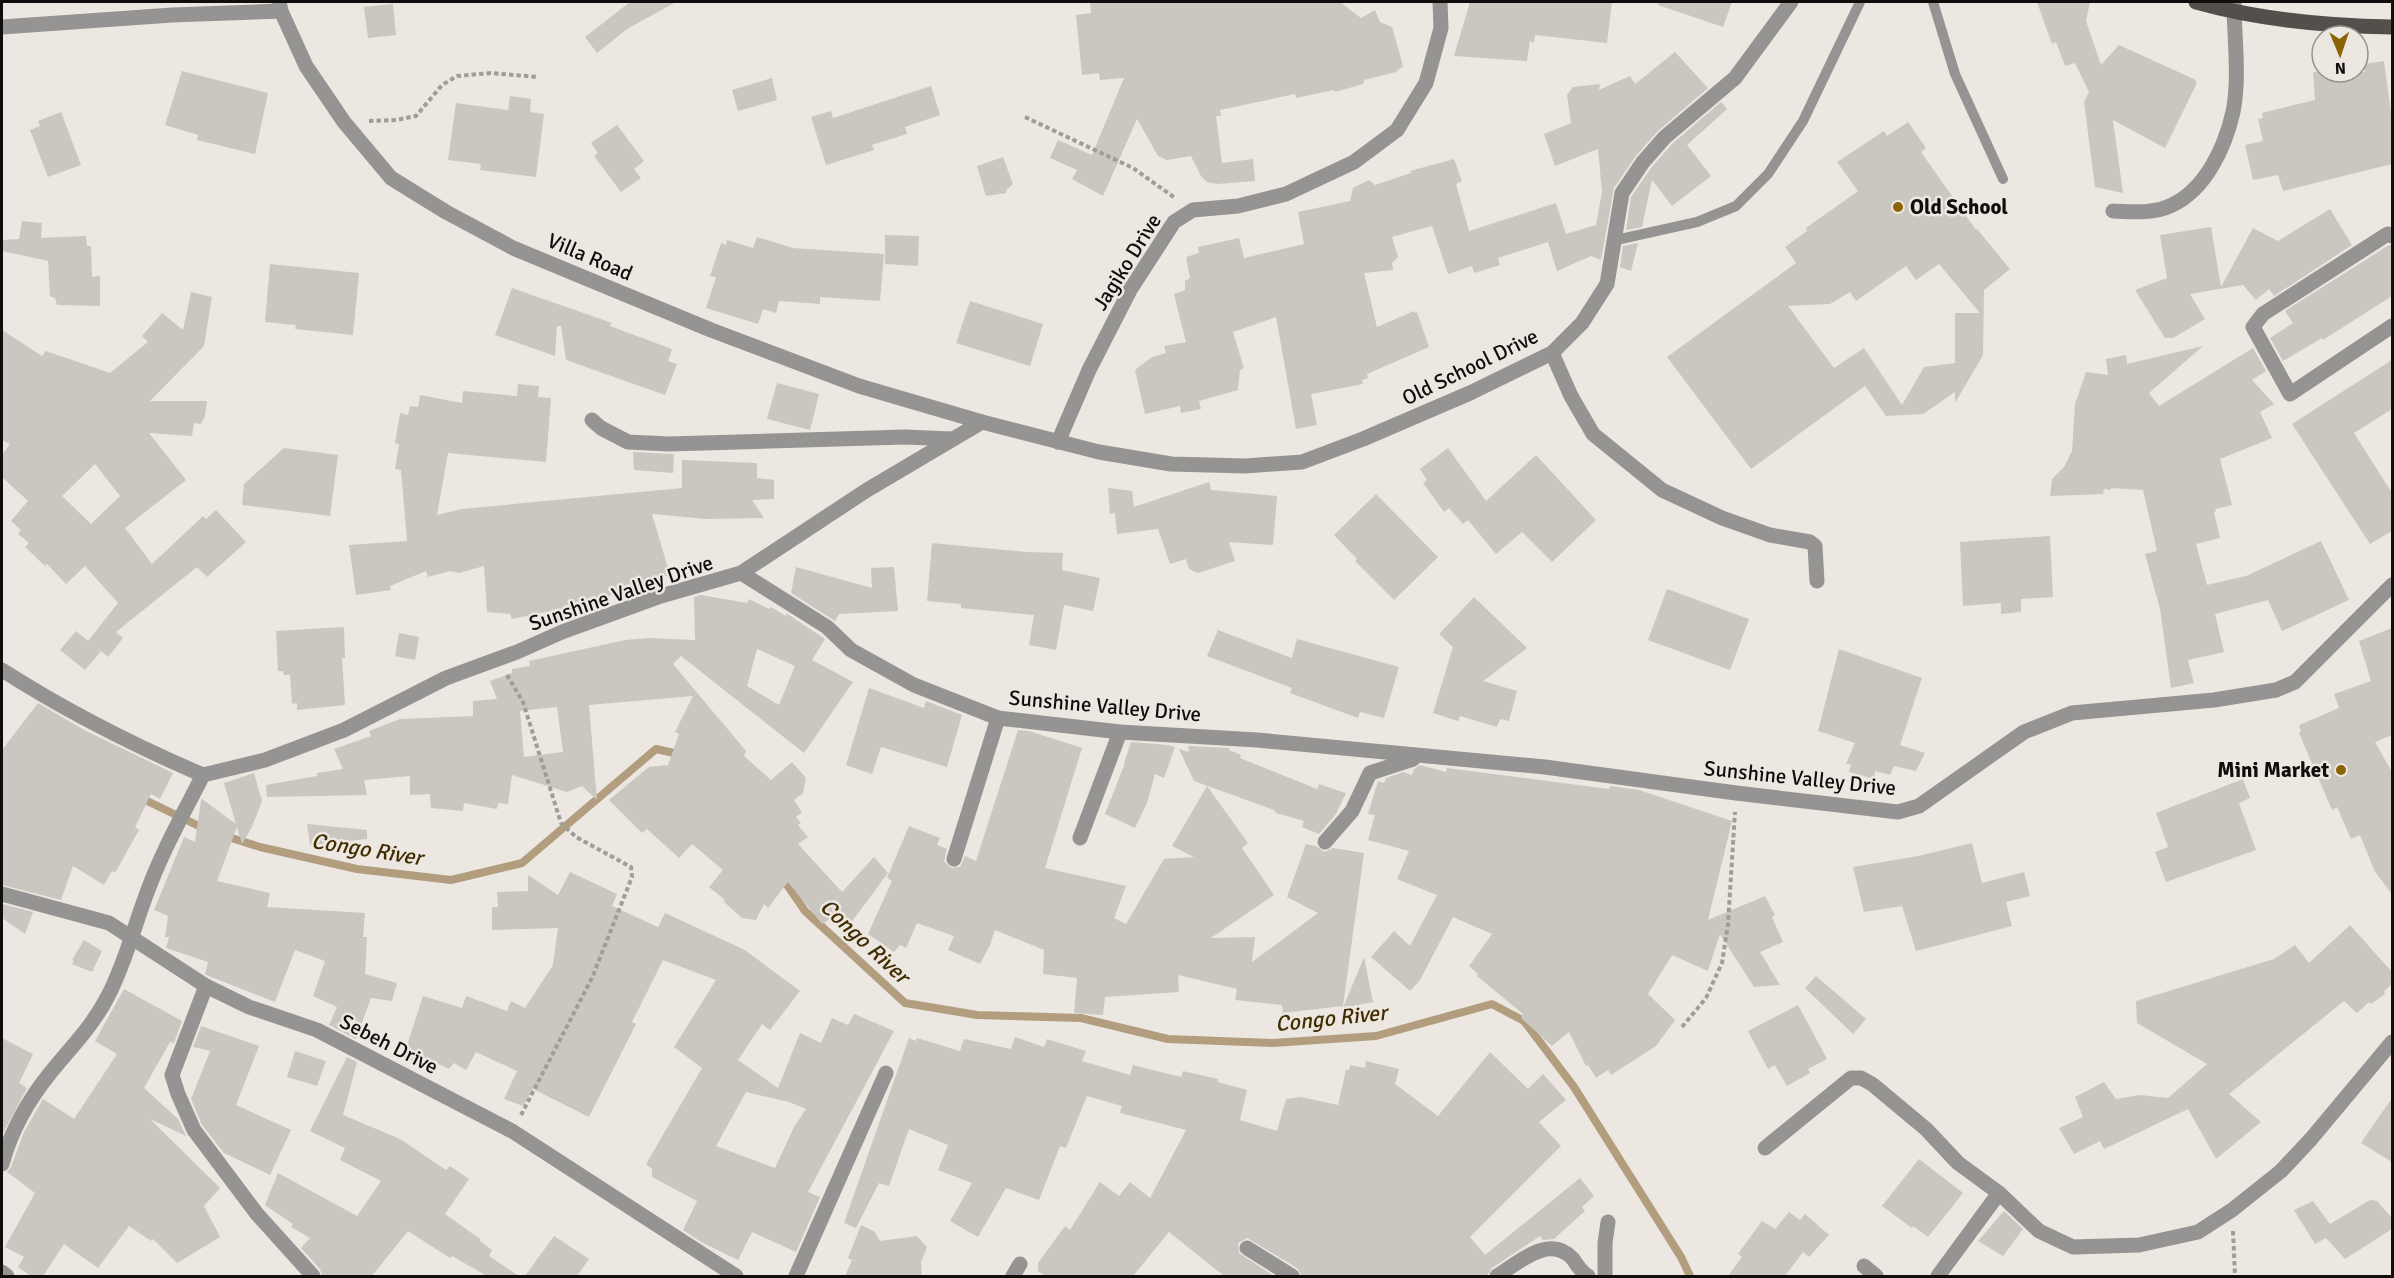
<svg xmlns="http://www.w3.org/2000/svg" width="2394" height="1278" font-family="Signika,sans-serif">
	<style>
		.lines { fill: none; stroke-linecap: round; stroke-linejoin: round }
		.stream { stroke: #b29e7f; stroke-width: 8 }
		.building { fill: #cac6c0; fill-rule: evenodd }
		.path { stroke: #a09c97; stroke-width: 4; stroke-dasharray: 4.5 3; stroke-linecap: butt }
		.lane { stroke: #969492; stroke-width: 10 }
		.street { stroke: #969492; stroke-width: 15 }
		.primary { stroke: #53504c; stroke-width: 15 }
		.poi-dot { fill: #8d6307; stroke: #ece8e1; stroke-width: 2 }
		.labels { text-anchor: middle; dominant-baseline: central; stroke-width: 5; stroke-linejoin: round; paint-order: stroke }
		.poi-label { font-size: 21px; font-weight: bold; fill: #100e0c; stroke: #ece8e1; text-anchor: start }
		.street-label { font-size: 21px; fill: #100e0c; stroke: #ece8e1 }
		.water-label { font-size: 22px; font-style: italic; fill: #422d02; stroke: #ece8e1 }
	</style>
	<rect width="100%" height="100%" fill="#ece8e1"/>
	<g class="lines">
		<!-- stream -->
		<g class="stream">
			<polyline points="141,798 205,829"/>
			<polyline points="225,836 260,847 357,869 451,880 522,863 656,749 683,755"/>
			<polyline points="781,876 805,911 905,1003 977,1015 1081,1018 1168,1039 1273,1043 1376,1036 1492,1004 1524,1021 1574,1087 1681,1257 1690,1276"/>
		</g>
	</g>
	<!-- building -->
	<g class="building">
		<polygon points="630,2 676,2 627,29 597,53 585,37"/>
		<polygon points="1090,2 1340,2 1361,18 1375,10 1380,22 1392,27 1403,66 1396,72 1364,80 1363,84 1335,92 1334,90 1296,98 1295,94 1220,110 1221,116 1216,116 1222,163 1253,159 1255,181 1217,184 1207,182 1201,176 1191,156 1167,160 1158,156 1137,119 1103,196 1072,179 1077,170 1050,158 1058,140 1092,155 1124,78 1100,80 1099,73 1082,75 1076,15 1091,13"/>
		<polygon points="1470,2 1612,2 1607,43 1535,35 1534,43 1530,41 1527,61 1454,56"/>
		<polygon points="1658,2 1732,2 1723,27 1658,5"/>
		<polygon points="2037,2 2090,2 2086,21 2101,65 2119,45 2196,80 2196,85 2165,148 2113,120 2123,193 2095,187 2084,102 2089,92 2075,63 2065,66 2056,42 2052,44"/>
		<polygon points="393,4 396,35 368,38 364,7"/>
		<polygon points="1675,52 1708,88 1658,131 1635,157 1614,188 1601,260 1591,256 1557,271 1548,242 1498,258 1500,265 1474,273 1472,266 1448,274 1432,226 1392,237 1398,257 1392,263 1393,270 1364,273 1377,327 1414,311 1415,313 1417,312 1429,347 1367,374 1368,378 1362,380 1363,384 1311,394 1317,425 1296,429 1276,317 1233,332 1244,368 1240,370 1238,390 1199,401 1201,409 1181,413 1180,406 1145,414 1135,370 1152,357 1166,353 1164,346 1186,342 1174,294 1185,290 1185,281 1190,278 1186,257 1199,253 1198,247 1239,238 1244,258 1304,244 1298,212 1350,201 1353,188 1369,180 1375,185 1411,173 1410,171 1454,159 1462,181 1456,184 1469,231 1556,203 1566,234 1596,225 1602,192 1598,149 1555,166 1544,134 1571,123 1567,95 1573,87 1600,84 1599,90 1630,76 1635,84"/>
		<polygon points="2384,61 2392,120 2392,164 2283,191 2278,175 2253,180 2245,145 2263,141 2258,119 2263,118 2262,113 2315,100 2313,72 2365,72 2364,64"/>
		<polygon points="182,71 268,93 255,154 197,140 198,135 165,125"/>
		<polygon points="772,78 777,100 738,111 732,90"/>
		<polygon points="931,86 940,115 905,127 907,134 872,145 874,150 826,165 811,117 831,111 833,118"/>
		<polygon points="510,96 531,99 530,112 544,114 536,177 480,170 481,164 448,160 456,103 508,110"/>
		<polygon points="1721,102 1727,109 1687,145 1711,176 1672,206 1652,180 1642,227 1626,230 1631,197 1651,168 1672,144"/>
		<polygon points="61,112 81,165 48,177 30,130 40,126 38,121"/>
		<path d="M1908 122 1926 148 1921 152 1976 230 1977 229 2010 269 1984 290 1983 355 1955 403V392L1923 414 1886 416 1865 386 1751 469 1667 357 1796 263 1785 247 1807 231 1806 228 1858 191 1837 162 1884 131 1887 136ZM1939 264 1980 313H1955V363L1924 367 1902 405 1864 348 1834 368 1788 306 1830 304 1850 292 1856 301 1906 266 1916 280Z"/>
		<polygon points="617,125 644,161 634,169 641,178 621,192 594,156 598,153 591,143"/>
		<polygon points="1003,157 1013,184 1007,189 1006,193 986,196 977,166"/>
		<polygon points="2330,209 2352,245 2274,296 2269,289 2256,300 2243,285 2190,294 2205,319 2173,338 2165,338 2135,290 2167,278 2160,235 2211,227 2221,287 2253,228 2278,241"/>
		<polygon points="22,221 42,223 41,238 86,236 87,246 91,246 92,277 100,276 100,306 57,305 55,298 50,296 48,261 2,251 2,240 19,239"/>
		<polygon points="885,235 919,236 918,266 885,264"/>
		<polygon points="757,237 793,248 884,254 880,301 820,297 820,304 779,301 776,313 763,309 758,324 706,308 716,277 710,276 721,243 726,245 727,240 753,248"/>
		<polygon points="1638,243 1631,271 1620,267 1623,246"/>
		<polygon points="2389,245 2392,246 2392,296 2323,340 2322,338 2283,361 2270,338 2293,323 2285,311"/>
		<polygon points="270,264 359,273 353,335 295,329 296,325 265,322"/>
		<polygon points="512,288 612,323 610,326 672,349 668,361 677,364 665,395 566,360 561,326 557,326 555,356 495,335"/>
		<path d="M191 292 212 297 204 346 150 401H207L205 416 201 424 194 423 192 436 149 433 186 480 125 528 152 564 203 516 206 519 216 510 246 542 207 577 197 567 116 632 123 638 108 657 97 648 101 651 85 670 60 650 76 631 88 641 118 603 85 566 66 584 47 564 45 566 25 547 29 543 18 534 21 530 11 521 28 501 2 477V455L10 444 2 440V330L42 356 46 351 110 373 148 342 142 336 162 313 183 330ZM95 464 120 496 91 524 62 496Z"/>
		<polygon points="970,301 1043,324 1030,366 956,343"/>
		<polygon points="2203,346 2149,393 2159,406 2253,348 2266,371 2252,380 2274,404 2260,412 2272,438 2220,459 2232,505 2215,509 2216,512 2214,512 2220,538 2196,544 2207,585 2246,576 2321,541 2349,600 2282,631 2268,600 2215,614 2224,652 2188,660 2194,683 2171,688 2160,609 2145,554 2157,551 2143,490 2111,488 2111,490 2104,489 2103,494 2050,496 2052,479 2064,467 2072,451 2075,404 2086,372 2108,375 2106,359 2126,355 2127,364"/>
		<polygon points="2392,360 2392,409 2354,433 2392,493 2392,531 2370,544 2292,424"/>
		<polygon points="777,383 819,394 810,430 767,419"/>
		<polygon points="518,384 539,386 538,397 551,398 546,462 448,453 437,515 462,509 682,488 682,460 757,463 757,478 774,480 774,499 752,500 764,518 706,519 652,514 670,575 635,584 635,586 594,602 512,619 510,614 487,612 484,566 459,573 450,571 428,577 426,571 390,586 391,590 356,595 349,545 407,541 401,470 395,469 399,444 395,443 400,413 408,415 410,406 418,407 420,395 462,403 463,391 517,396"/>
		<polygon points="284,448 338,455 330,516 242,505 244,484"/>
		<polygon points="1448,448 1486,501 1536,455 1596,520 1552,562 1522,532 1496,554 1468,520 1463,524 1449,508 1444,512 1423,483 1427,480 1420,469"/>
		<polygon points="633,452 674,454 673,473 634,470"/>
		<polygon points="1209,482 1211,490 1277,496 1273,545 1229,542 1235,561 1198,573 1189,569 1186,559 1170,564 1158,529 1117,534 1115,513 1110,514 1108,488 1132,491 1134,507"/>
		<polygon points="1376,494 1438,557 1394,600 1355,561 1357,559 1334,535"/>
		<polygon points="2050,536 2053,597 2021,599 2021,612 2001,614 2001,603 1963,606 1960,542"/>
		<polygon points="932,543 1026,552 1063,553 1062,570 1100,578 1093,611 1064,605 1056,650 1029,645 1034,615 961,608 961,604 927,601"/>
		<polygon points="796,567 872,588 871,568 894,567 898,611 839,614 835,621 791,593"/>
		<polygon points="1667,589 1749,619 1730,670 1648,640"/>
		<path d="M701 595 747 603 749 599 769 609 771 607 786 616V613L825 639 812 660 853 682 804 753 681 656 673 664 746 751 744 756 771 780 792 762 806 778 803 793 794 800 802 812 796 817 801 823 798 825 808 837 798 844 842 892 874 857 888 873 847 928 832 918 822 924 788 882 768 908 764 904 756 920 742 918 723 901 725 900 709 887 723 870 692 844 679 858 647 829 642 833 609 800 649 767 668 765 679 734 675 732 693 696 589 705 597 800 582 786 567 792 512 775 508 804 498 803 497 809 464 803 463 811 431 808 430 794 410 795V776L364 780 367 795 267 797 266 785 317 776V773L343 769 334 749 371 736 369 731 400 719 473 716V701L497 699 490 681 512 673V669L530 666 529 661 625 640 649 638 695 640 694 597ZM757 649 795 666 779 705 747 686ZM557 707 563 752 524 757 520 711Z"/>
		<polygon points="1474,597 1527,648 1483,681 1517,691 1509,721 1500,719 1497,727 1460,716 1458,721 1433,713 1453,647 1439,634"/>
		<polygon points="344,627 345,658 342,658 345,705 297,710 297,703 292,704 290,675 284,675 283,671 278,671 276,631"/>
		<polygon points="2392,628 2392,735 2375,742 2392,772 2392,894 2375,872 2360,835 2351,839 2337,807 2332,810 2299,733 2301,731 2299,725 2339,708 2334,694 2371,681 2359,641"/>
		<polygon points="1218,630 1292,658 1297,639 1399,667 1384,718 1360,712 1358,718 1290,693 1292,688 1207,656"/>
		<polygon points="399,633 419,637 415,660 395,656"/>
		<polygon points="1839,649 1922,678 1900,745 1925,753 1916,771 1894,766 1890,775 1875,771 1874,779 1849,772 1851,764 1846,764 1855,743 1818,731"/>
		<polygon points="869,688 924,708 926,701 962,715 947,767 881,747 872,774 846,765"/>
		<polygon points="38,703 84,730 173,773 160,799 151,794 135,827 139,830 115,873 112,871 104,885 73,866 61,900 2,885 2,750"/>
		<polygon points="1018,730 1029,731 1082,748 1045,868 1126,886 1114,918 1126,924 1164,859 1194,857 1172,846 1207,786 1248,843 1242,848 1274,895 1211,938 1255,937 1252,962 1318,913 1287,897 1306,844 1316,846 1324,852 1333,848 1364,853 1343,1006 1283,1013 1282,1005 1235,1000 1237,989 1178,975 1179,992 1105,997 1103,1015 1074,1013 1077,978 1043,974 1044,950 995,930 990,945 980,964 948,950 954,936 917,923 906,948 900,945 894,952 868,934 892,881 887,878 909,826 940,838 937,845 947,849 944,861 951,868 960,867 965,856 976,861"/>
		<polygon points="1131,742 1167,745 1175,747 1164,778 1155,774 1147,803 1135,828 1105,814 1125,763 1124,763"/>
		<polygon points="1188,746 1230,748 1229,750 1241,755 1240,758 1317,789 1319,784 1346,793 1336,814 1319,834 1302,827 1304,821 1276,813 1274,810 1194,781 1179,749 1189,752"/>
		<polygon points="1420,765 1446,772 1447,768 1609,789 1610,786 1639,790 1732,821 1708,920 1765,896 1775,915 1772,917 1783,942 1760,952 1780,985 1754,987 1720,934 1708,971 1672,955 1648,994 1675,1020 1656,1046 1611,1075 1608,1070 1596,1078 1588,1065 1586,1066 1569,1032 1552,1046 1521,1018 1523,1014 1477,976 1478,974 1469,966 1492,934 1453,917 1420,980 1410,991 1371,957 1394,931 1410,946 1437,895 1397,879 1409,851 1368,840 1375,815 1368,814 1378,781 1384,783 1386,778 1403,772 1412,775 1414,769"/>
		<polygon points="254,773 262,801 252,827 242,844 237,827 217,881 270,893 267,907 365,913 363,937 367,937 365,974 397,983 392,1001 371,998 356,1039 329,1025 337,1007 313,996 325,961 295,950 275,1002 211,977 205,974 208,962 166,948 169,937 165,937 168,916 154,910 184,837 195,842 201,800 202,799 236,824 224,783"/>
		<polygon points="2243,779 2250,798 2239,803 2256,850 2166,882 2155,852 2168,847 2156,813"/>
		<polygon points="307,824 367,830 367,839 310,845"/>
		<polygon points="1972,843 1982,883 2024,872 2030,896 2006,902 2012,926 1916,951 1902,906 1864,912 1853,867 1918,856"/>
		<path d="M570 872 617 894 612 906 658 927 665 913 745 950 800 991 770 1030 762 1024 738 1060 778 1088 800 1033 821 1043 832 1018 848 1025 854 1014 894 1031 808 1192 820 1197 796 1252 752 1232 738 1260 701 1242 683 1230 697 1201 652 1177V1169L646 1164 702 1068 674 1047 716 980 663 960 632 1022 636 1024 589 1117 533 1089 523 1106 504 1099 517 1071 476 1052 466 1070 454 1063 449 1069 436 1063 433 1068 403 1058 423 996 462 1008 466 996 507 1011 511 1001 525 1008 553 965 558 928 492 930V907H498L497 892 528 891V875L558 895ZM746 1092 789 1102 806 1109 794 1127 775 1168 716 1146Z"/>
		<polygon points="2,904 33,912 25,934 2,918"/>
		<polygon points="2350,925 2392,972 2392,984 2384,991 2385,994 2371,1004 2369,1002 2357,1013 2344,1001 2229,1094 2261,1122 2216,1159 2188,1109 2104,1149 2100,1141 2074,1154 2059,1128 2083,1117 2075,1097 2104,1082 2116,1099 2140,1095 2168,1098 2207,1064 2137,1023 2136,1001 2274,959 2295,945 2309,963"/>
		<polygon points="84,940 102,951 92,972 72,964 74,961 72,960"/>
		<polygon points="1364,957 1373,1002 1343,1008"/>
		<polygon points="1816,976 1866,1019 1853,1034 1805,988"/>
		<polygon points="124,989 182,1021 174,1043 170,1042 144,1088 178,1119 186,1136 150,1119 220,1188 204,1206 220,1237 177,1263 153,1239 151,1241 129,1226 98,1268 64,1244 43,1276 31,1276 18,1267 24,1257 5,1247 35,1193 7,1172 11,1167 24,1132 43,1099 74,1119 117,1054 95,1041"/>
		<polygon points="1798,1005 1827,1059 1808,1069 1810,1073 1787,1086 1775,1065 1768,1069 1748,1031"/>
		<polygon points="201,1026 259,1046 236,1105 291,1130 270,1175 224,1153 202,1125 191,1099 210,1051 193,1047"/>
		<polygon points="1015,1037 1044,1047 1047,1039 1086,1051 1082,1061 1130,1075 1133,1065 1181,1077 1183,1071 1218,1079 1218,1082 1247,1090 1240,1120 1277,1131 1286,1099 1301,1097 1338,1105 1346,1070 1349,1070 1350,1065 1365,1068 1366,1061 1399,1069 1395,1084 1438,1116 1490,1052 1528,1089 1543,1074 1566,1100 1539,1122 1561,1146 1470,1237 1485,1255 1580,1178 1594,1196 1582,1207 1585,1211 1554,1239 1543,1240 1540,1236 1492,1268 1487,1276 1302,1276 1297,1268 1247,1238 1238,1243 1239,1253 1274,1276 1224,1276 1169,1232 1133,1276 1045,1276 1038,1271 1038,1263 1065,1226 1070,1230 1100,1182 1119,1196 1130,1182 1150,1198 1186,1130 1120,1113 1122,1106 1087,1096 1066,1148 1060,1146 1039,1200 1006,1188 978,1237 950,1221 972,1183 938,1170 948,1145 909,1129 889,1186 879,1183 856,1228 844,1223 909,1038 916,1041 917,1038 960,1051 964,1039 1011,1049"/>
		<polygon points="2,1038 33,1054 19,1083 27,1088 2,1135"/>
		<polygon points="295,1051 326,1061 317,1086 287,1077"/>
		<polygon points="347,1057 357,1062 343,1115 400,1139 446,1170 450,1166 469,1179 445,1214 480,1239 480,1241 492,1250 489,1256 519,1276 487,1276 452,1256 450,1258 408,1231 372,1276 322,1276 320,1269 301,1248 310,1238 291,1227 293,1224 265,1205 278,1173 357,1216 381,1181 340,1160 345,1148 310,1131"/>
		<polygon points="2392,1098 2392,1162 2361,1143"/>
		<polygon points="1919,1159 1963,1193 1928,1237 1913,1226 1912,1228 1882,1206"/>
		<polygon points="2370,1200 2377,1201 2392,1218 2392,1229 2345,1259 2326,1238 2315,1244 2294,1210 2313,1201 2330,1224"/>
		<polygon points="2004,1211 2023,1229 2003,1256 1978,1241"/>
		<polygon points="1789,1212 1800,1220 1805,1214 1829,1235 1809,1257 1803,1252 1785,1276 1728,1276 1742,1257 1738,1254 1762,1221 1775,1229"/>
		<polygon points="861,1225 875,1232 880,1241 917,1236 927,1247 921,1262 922,1276 845,1276 852,1260 848,1258"/>
		<polygon points="554,1236 589,1259 577,1276 525,1276"/>
	</g>
	<g class="lines">
		<!-- path -->
		<g class="path">
			<polyline points="1025,117 1133,168 1175,198"/>
			<polyline points="369,121 396,120 416,116 442,85 457,76 491,73 538,77"/>
			<polyline points="507,675 523,702 561,823 576,837 631,867 632,877 592,978 521,1115"/>
			<polyline points="1682,1027 1706,998 1722,963 1728,924 1735,812"/>
			<polyline points="2233,1231 2235,1276"/>
		</g>
		<!-- lane -->
		<g class="lane">
			<polyline points="1933,2 1955,74 2003,179"/>
			<polyline points="1616,240 1697,222 1736,206 1768,174 1803,121 1860,2"/>
		</g>
		<!-- street -->
		<g class="street">
			<polyline points="279,2 281,11 306,66 344,122 391,178 446,212 513,248 711,330 859,386 982,422 1099,452 1171,464 1245,466 1302,462 1363,439 1470,393 1552,353 1582,323 1607,284 1622,193 1643,162 1665,137 1735,78 1791,2"/>
			<polyline points="2,27 172,15 281,11"/>
			<path d="M2113 211C2132 212 2154 214 2172 205 2206 189 2225 147 2233 112 2240 77 2234 37 2234 2"/>
			<polyline points="2392,236 2388,234 2386,235 2263,314 2253,327 2290,394 2392,326"/>
			<polyline points="1552,353 1571,396 1593,434 1662,490 1722,518 1770,535 1810,542 1815,546 1817,581"/>
			<polyline points="592,420 601,428 628,442 669,444 905,437 952,439"/>
			<polyline points="1058,442 1089,370 1130,290 1174,222 1193,210 1238,206 1286,194 1354,162 1397,130 1426,83 1441,28 1440,2"/>
			<polyline points="741,573 827,627 851,650 914,685 998,718 1120,732 1257,740 1545,767 1736,793 1898,812 1919,806 2024,732 2072,713 2214,700 2276,690 2295,682 2392,585"/>
			<path d="M2 670C66 711 133 745 203 775"/>
			<polyline points="1080,838 1120,732"/>
			<polyline points="1325,842 1352,811 1370,773 1413,759"/>
			<polyline points="954,859 998,718"/>
			<polyline points="2,894 109,923 206,986 249,1007 317,1030 512,1131 736,1276"/>
			<polyline points="206,986 172,1075 178,1094 194,1130 257,1214 313,1276"/>
			<polyline points="1765,1148 1851,1078 1861,1078 1872,1084 1926,1129 1958,1163 1999,1193 2039,1231 2073,1247 2139,1245 2198,1232 2232,1210 2281,1171 2311,1139 2392,1042"/>
			<path d="M2 1164C11 1131 29 1099 51 1072 72 1046 92 1027 108 996 124 965 133 931 145 898 160 855 182 816 203 775L265 760 344 730 446 678 517 652 562 632 661 596 741 573 867 490 982 422"/>
			<polyline points="1247,1248 1292,1276"/>
			<polyline points="1864,1266 1876,1276"/>
			<polyline points="2,1272 7,1276"/>
			<polyline points="796,1276 886,1073"/>
			<polyline points="1013,1276 1020,1264"/>
			<path d="M1497 1276C1518 1263 1550 1233 1573 1259 1578 1266 1580 1271 1588 1276"/>
			<polyline points="1605,1276 1605,1243 1608,1222"/>
			<polyline points="1938,1276 1999,1193"/>
		</g>
		<!-- primary -->
		<path class="primary" d="M2196 2C2260 20 2326 26 2392 27"/>
	</g>
	<!-- markers -->
	<g class="poi-dot">
		<circle cx="1898" cy="207" r="6"/>
		<circle cx="2341" cy="770" r="6"/>
	</g>
	<g class="labels">
		<!-- poi labels -->
		<g class="poi-label">
			<text x="1910" y="207">Old School</text>
			<text x="2329" y="770" text-anchor="end">Mini Market</text>
		</g>
		<!-- street labels -->
		<g class="street-label">
			<text transform="translate(590 257) rotate(23)">Villa Road</text>
			<text transform="translate(1127 262) rotate(-58)">Jagiko Drive</text>
			<text transform="translate(1470 367) rotate(-26)">Old School Drive</text>
			<text transform="translate(621 593) rotate(-19)">Sunshine Valley Drive</text>
			<text transform="translate(1105 706) rotate(5)">Sunshine Valley Drive</text>
			<text transform="translate(1800 778) rotate(6)">Sunshine Valley Drive</text>
			<text transform="translate(389 1044) rotate(27)">Sebeh Drive</text>
		</g>
		<!-- water labels -->
		<g class="water-label">
			<text transform="translate(367 849) rotate(9)">Congo River</text>
			<text transform="translate(865 941) rotate(43)">Congo River</text>
			<text transform="translate(1331 1018) rotate(-6)">Congo River</text>
		</g>
	</g>
	<!-- border -->
	<rect width="2394" height="1278" fill="none" stroke="#100e0c" stroke-width="6"/>
	<!-- north arrow -->
	<g transform="translate(2340 54) rotate(178)"><circle r="28" fill="#ece8e1" stroke="#94918c" stroke-width="1.5"/>
	<path d="M0-4.5L10 22L0 15L-10 22Z" fill="#8d6307"/>
	<text y="-9" font-size="16" font-weight="bold" text-anchor="middle" fill="#100e0c">N</text>
	</g>
</svg>
